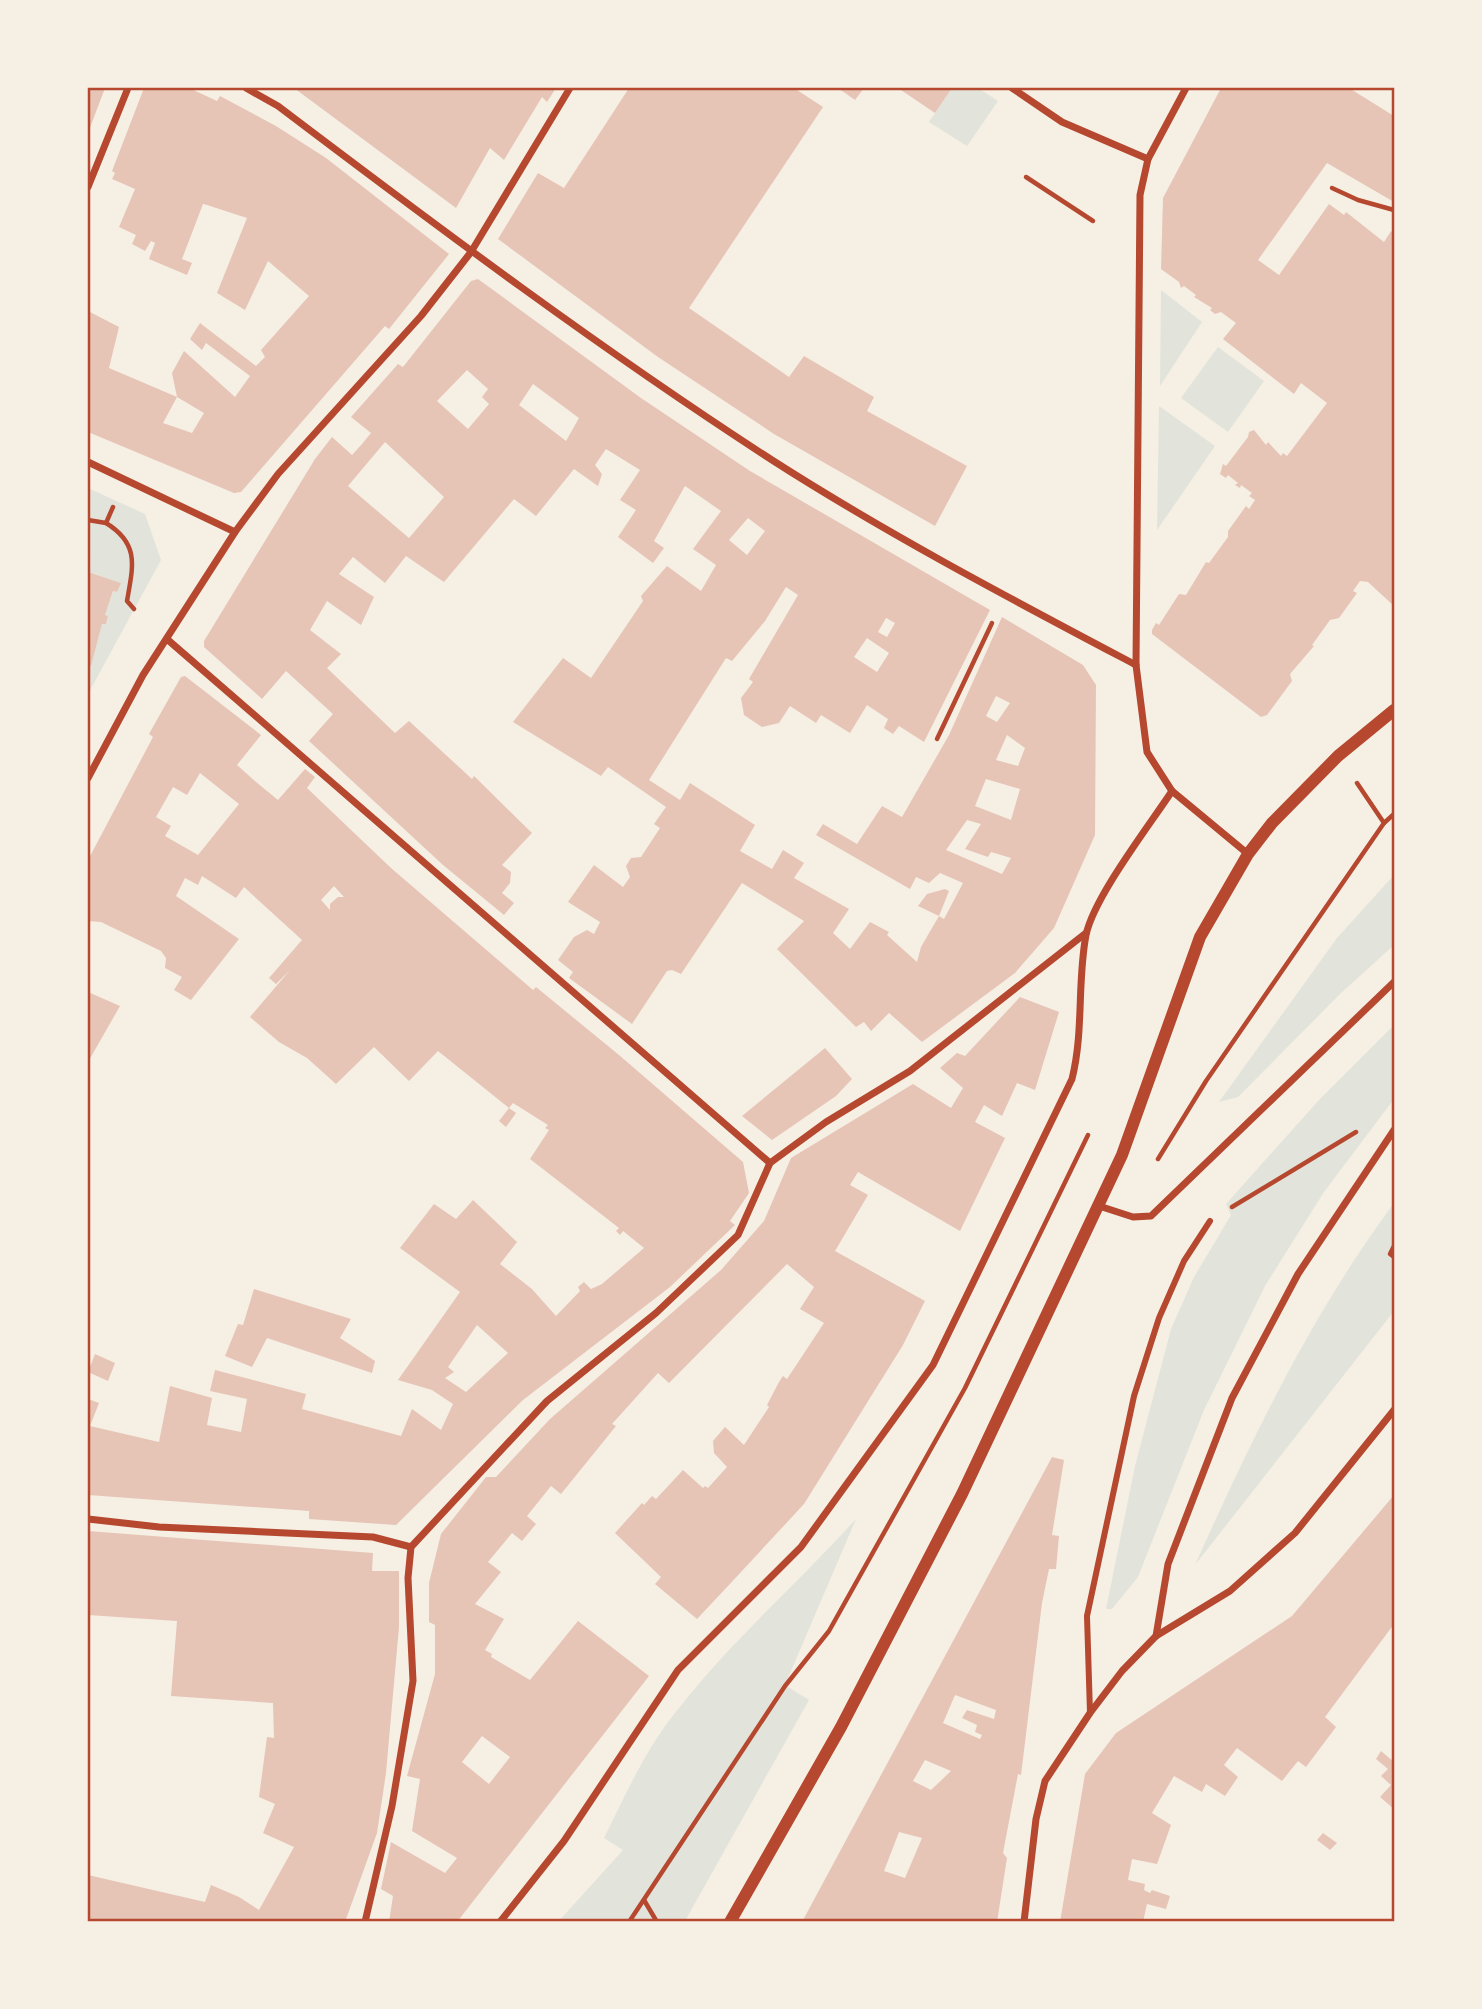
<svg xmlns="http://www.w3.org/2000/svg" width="1482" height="2009" font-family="Ubuntu,sans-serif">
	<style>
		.green { fill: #e2e4dc }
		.building { fill: #e6c5b7; fill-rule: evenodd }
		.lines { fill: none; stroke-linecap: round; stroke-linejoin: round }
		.path { stroke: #b5482f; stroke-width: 4.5 }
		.pedestrian { stroke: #b5482f; stroke-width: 6 }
		.minor { stroke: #b5482f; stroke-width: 7 }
		.tertiary { stroke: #b5482f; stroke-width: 12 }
		.neatline { fill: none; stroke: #b5482f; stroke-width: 2.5 }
	</style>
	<rect width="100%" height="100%" fill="#f6efe4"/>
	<!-- green -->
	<g class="green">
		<polygon points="952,88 978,88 998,101 967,146 929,122"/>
		<polygon points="1161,290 1202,322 1160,386"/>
		<polygon points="1218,347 1264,381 1228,432 1181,398"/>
		<polygon points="1159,406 1215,446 1157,530"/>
		<polygon points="88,488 145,514 161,560 88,694 88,665 91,665 102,624 106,624 108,616 105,615 113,591 117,592 120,583 88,572 91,559 88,558"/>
		<polygon points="1394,875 1394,945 1340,994 1238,1097 1219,1102 1337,938"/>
		<polygon points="1394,1025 1394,1099 1324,1192 1265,1286 1204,1410 1138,1577 1112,1609 1106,1609 1135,1466 1171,1329 1194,1277 1231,1215 1226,1204 1319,1100"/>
		<path d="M1394 1203V1311L1195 1565C1252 1438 1311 1315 1394 1203Z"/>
		<path d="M856 1519 785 1685 809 1700 685 1921 558 1922 623 1850 604 1838C625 1796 645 1750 675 1713 729 1643 797 1584 856 1519Z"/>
	</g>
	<!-- building -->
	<g class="building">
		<polygon points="88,88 105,88 88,133"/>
		<polygon points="144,88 189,88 217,101 220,96 276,126 326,158 449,254 389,329 385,326 241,492 234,493 88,432 88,311 119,327 109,368 177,397 163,423 192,433 204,413 177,397 172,373 184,351 235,397 250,376 206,343 202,350 190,339 200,323 256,366 265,357 261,350 309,296 268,261 245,310 217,293 247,218 207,205 203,204 182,259 192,263 187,275 149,259 155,243 151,241 145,251 132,244 136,235 119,227 135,189 112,179 115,173 112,171"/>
		<polygon points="294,88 556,88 547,102 542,97 504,160 490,148 456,208"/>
		<polygon points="629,88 794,88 823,107 689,308 789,377 804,356 874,397 867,411 967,466 935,526 774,434 658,357 498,239 538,173 564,188"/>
		<polygon points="838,88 864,88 855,100"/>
		<polygon points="898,88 952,88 935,113"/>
		<polygon points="1221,88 1349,88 1394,116 1394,202 1327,163 1258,260 1279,275 1329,204 1344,215 1346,212 1384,242 1391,231 1394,234 1394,606 1368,582 1360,581 1353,591 1357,593 1339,618 1330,620 1312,645 1314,646 1290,674 1292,681 1267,715 1261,717 1152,634 1152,630 1156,623 1159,625 1179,594 1186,595 1206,562 1209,563 1228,537 1228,531 1246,506 1249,509 1255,500 1249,496 1252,493 1241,485 1240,488 1235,485 1238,483 1228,475 1226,478 1220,474 1223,464 1226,466 1248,437 1249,432 1254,430 1266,445 1268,442 1281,456 1283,453 1287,456 1327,403 1301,383 1294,394 1223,339 1236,323 1221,312 1215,314 1210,310 1212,308 1194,297 1196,295 1184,286 1181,288 1179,282 1161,269 1163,198"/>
		<path d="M478 279 641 398 750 471 990 610 924 742 899 726 893 734 884 728 888 719 867 705 850 733 821 715 816 723 790 706 779 723 762 727 744 715 741 698 753 682 749 679 798 595 786 587 765 621 732 661 726 658 649 780 680 800 690 783 755 825 740 851 772 869 783 850 804 863 794 878 849 909 833 933 850 949 870 922 889 932 887 935 917 962 921 947 939 916 944 919 963 883 940 873 929 883 916 877 910 889 816 835 823 824 857 844 882 806 902 817 949 735 1002 617 1083 665 1096 685 1095 835 1054 928 1015 973 922 1042 889 1013 871 1031 864 1022 856 1027 777 949 804 921 742 883 681 974 672 970 667 971 632 1024 569 978 573 972 558 960 574 937 587 930 594 934 600 922 568 902 594 865 623 887 630 877 626 866 631 858 641 857 660 828 654 824 666 807 608 767 601 776 513 722 563 658 591 678 643 601 641 596 667 566 701 591 716 565 693 549 721 511 685 486 654 541 664 548 653 563 618 537 636 510 620 500 640 470 606 449 595 465 602 474 598 486 574 469 536 516 514 499 444 582 406 556 385 583 353 557 339 574 374 597 361 625 327 601 310 630 341 654 327 668 395 733 409 721 472 779 474 776 532 833 502 865 511 872 510 883 502 893 514 903 504 915 443 865 309 741 333 714 286 671 262 699 204 647V641L315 459 332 437 352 455 362 444 371 433 351 417 398 364 403 367 471 281ZM467 370 488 389 482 397 489 404 468 429 437 401ZM533 384 579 418 566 441 519 405ZM385 442 444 497 409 538 348 486ZM748 518 765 531 747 555 729 540ZM886 618 895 623 887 637 878 632ZM867 638 889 653 877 672 854 657ZM996 696 1010 703 997 722 986 716ZM1007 735 1025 748 1018 766 996 760ZM986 779 1020 789 1011 820 975 806ZM967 820 981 824 965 849 988 857 991 852 1011 858 1002 874 946 850Z"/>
		<polygon points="88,572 121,583 117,592 113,591 105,615 108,616 106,624 102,624 91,666 88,665"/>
		<path d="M185 676 261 735 237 765 256 782 278 800 305 769 315 777 307 788 391 868 533 990 536 987 619 1055 743 1162 749 1193 730 1221 735 1225 670 1287 523 1400 396 1525 309 1519V1511L88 1495V1399L99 1403 90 1426 159 1442 170 1386 212 1398 207 1425 241 1432 247 1399 210 1391 215 1370 306 1394 302 1409 401 1436 412 1409 441 1430 453 1404 432 1390 398 1380 460 1292 400 1248 434 1204 456 1219 473 1200 517 1242 500 1264 532 1289 556 1316 580 1291 578 1287 584 1282 591 1289 602 1284 644 1248 623 1231 620 1235 616 1231 619 1228 530 1159 549 1130 545 1128 548 1125 513 1103 509 1108 438 1051 409 1081 374 1047 336 1084 307 1058 279 1042 250 1017 290 970 276 984 269 978 302 940 244 887 236 898 202 876 198 885 185 878 176 896 239 939 191 1000 174 990 182 977 165 968 166 958 161 951 101 922 88 921V860L153 737 149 734 181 677ZM200 773 239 804 198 855 165 836 171 826 156 817 173 787 187 795ZM334 886 344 897H338L330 904V910L321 900ZM477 1325 508 1353 466 1392 445 1378 454 1372 448 1367Z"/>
		<polygon points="945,889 949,891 939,916 918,906 927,894"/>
		<polygon points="88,992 120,1006 88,1062"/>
		<path d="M1020 997 1059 1012 1035 1090 1017 1083 1002 1116 984 1105 975 1122 1005 1138 960 1231 858 1172 850 1185 868 1195 835 1251 925 1301 903 1345 804 1504 728 1586 697 1619 655 1584 661 1577 615 1533 642 1503 644 1505 652 1496 656 1499 683 1470 703 1488 705 1486 708 1488 727 1467 714 1453 713 1441 725 1427 744 1445 769 1407 767 1405 779 1382 783 1376 787 1379 824 1323 800 1309 814 1287 787 1264 669 1383 658 1373 612 1424 616 1426 561 1494 551 1486 527 1516 536 1524 522 1541 512 1533 488 1562 501 1572 475 1604 504 1619 485 1650 492 1654 491 1657 530 1680 578 1621 649 1676 457 1922H389L393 1896 381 1889 391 1842 445 1873 457 1858 412 1831 420 1779 407 1776 435 1674V1625L429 1622V1583L441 1534 486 1477H496L550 1419 721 1270 764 1221 791 1158 913 1084 951 1108 963 1088 940 1068 957 1053 965 1056ZM482 1736 510 1757 489 1784 462 1762Z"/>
		<polygon points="825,1048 852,1079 836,1096 772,1140 742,1116"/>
		<polygon points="509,1108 516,1113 506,1127 499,1121"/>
		<polygon points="254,1289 351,1319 340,1338 375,1361 372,1373 267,1338 252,1367 225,1356 238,1324 243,1325"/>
		<polygon points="95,1354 115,1363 108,1381 88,1372"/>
		<path d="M1052 1457 1064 1460 1052 1535 1059 1536 1056 1569H1049L1042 1603 1021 1775 1018 1774 1003 1853 1007 1858 997 1922H802ZM955 1695 996 1710 994 1719 967 1710 962 1718 977 1725 975 1732 982 1735 980 1739 943 1723ZM925 1760 951 1771 931 1790 913 1781ZM899 1832 922 1838 905 1878 884 1871Z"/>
		<polygon points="1394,1495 1394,1624 1325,1717 1336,1727 1306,1767 1298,1761 1282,1781 1237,1748 1224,1765 1238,1777 1225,1796 1206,1784 1202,1792 1174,1776 1152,1813 1171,1825 1157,1864 1132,1859 1128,1880 1145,1884 1144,1890 1150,1893 1152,1890 1170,1896 1166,1909 1147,1904 1143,1922 1060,1922 1085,1774 1116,1733 1292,1616"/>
		<polygon points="88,1531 373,1553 372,1571 399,1571 399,1627 386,1773 377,1833 345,1922 88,1922 88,1875 205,1902 211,1885 239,1897 259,1910 294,1847 263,1833 275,1804 259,1797 267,1737 274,1738 273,1703 171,1696 177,1621 88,1615"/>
		<polygon points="1381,1751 1394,1762 1394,1809 1380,1797 1391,1785 1381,1776 1388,1769 1376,1759"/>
		<polygon points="1323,1833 1337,1843 1330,1850 1317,1840"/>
	</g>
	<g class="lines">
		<!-- path -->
		<g class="path">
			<polyline points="1026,177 1093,221"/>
			<polyline points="1332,188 1358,200 1394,210"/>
			<path d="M113 507 106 523C140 544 133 566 127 601L134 609"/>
			<polyline points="88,520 106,523"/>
			<polyline points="937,739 992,623"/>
			<polyline points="1384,823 1394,814"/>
			<polyline points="1158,1159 1206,1081 1384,823 1357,783"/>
			<polyline points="1232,1207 1356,1132"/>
			<polyline points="1394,1246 1390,1254 1394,1257"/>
			<polyline points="644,1900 657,1922"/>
			<polyline points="629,1922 785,1686 829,1631 965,1388 1088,1135"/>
		</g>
		<!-- pedestrian -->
		<polyline class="pedestrian" points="1090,1713 1087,1616 1134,1396 1159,1318 1184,1261 1210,1221"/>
		<!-- minor -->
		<g class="minor">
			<path d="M246 88 278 106C439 228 602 350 772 460 889 535 1013 600 1136 665"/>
			<polyline points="1012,88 1062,122 1148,159"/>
			<polyline points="1186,88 1148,159 1140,195 1136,665 1147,752 1172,791 1248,854"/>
			<polyline points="88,187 128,88"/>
			<polyline points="88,462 235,532"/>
			<polyline points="168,640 770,1163"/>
			<polyline points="88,778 143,675 235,532 278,474 421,316 471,252 570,88"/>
			<polyline points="1099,1206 1133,1217 1151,1216 1394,982"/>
			<polyline points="88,1519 159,1527 373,1537 411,1547"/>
			<polyline points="1156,1636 1168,1564 1232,1398 1298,1274 1394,1130"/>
			<polyline points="365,1922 392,1806 413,1681 408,1578 411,1547 547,1401 656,1313 738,1235 770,1163 826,1122 910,1071 1086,933"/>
			<path d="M500 1922 564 1841 678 1670 801 1547 933 1365 1072 1079C1084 1031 1077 982 1086 935 1094 897 1149 826 1172 791"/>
			<polyline points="1024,1922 1036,1819 1045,1781 1090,1713 1122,1671 1156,1636 1230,1591 1295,1533 1394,1410"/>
		</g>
		<!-- tertiary -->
		<polyline class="tertiary" points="730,1922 841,1727 962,1494 1122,1155 1200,937 1248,854 1272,823 1338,756 1394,710"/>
	</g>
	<!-- border -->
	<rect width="1482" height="2009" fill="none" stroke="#f6efe4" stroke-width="178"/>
	<rect x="89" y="89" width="1304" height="1831" class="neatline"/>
</svg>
